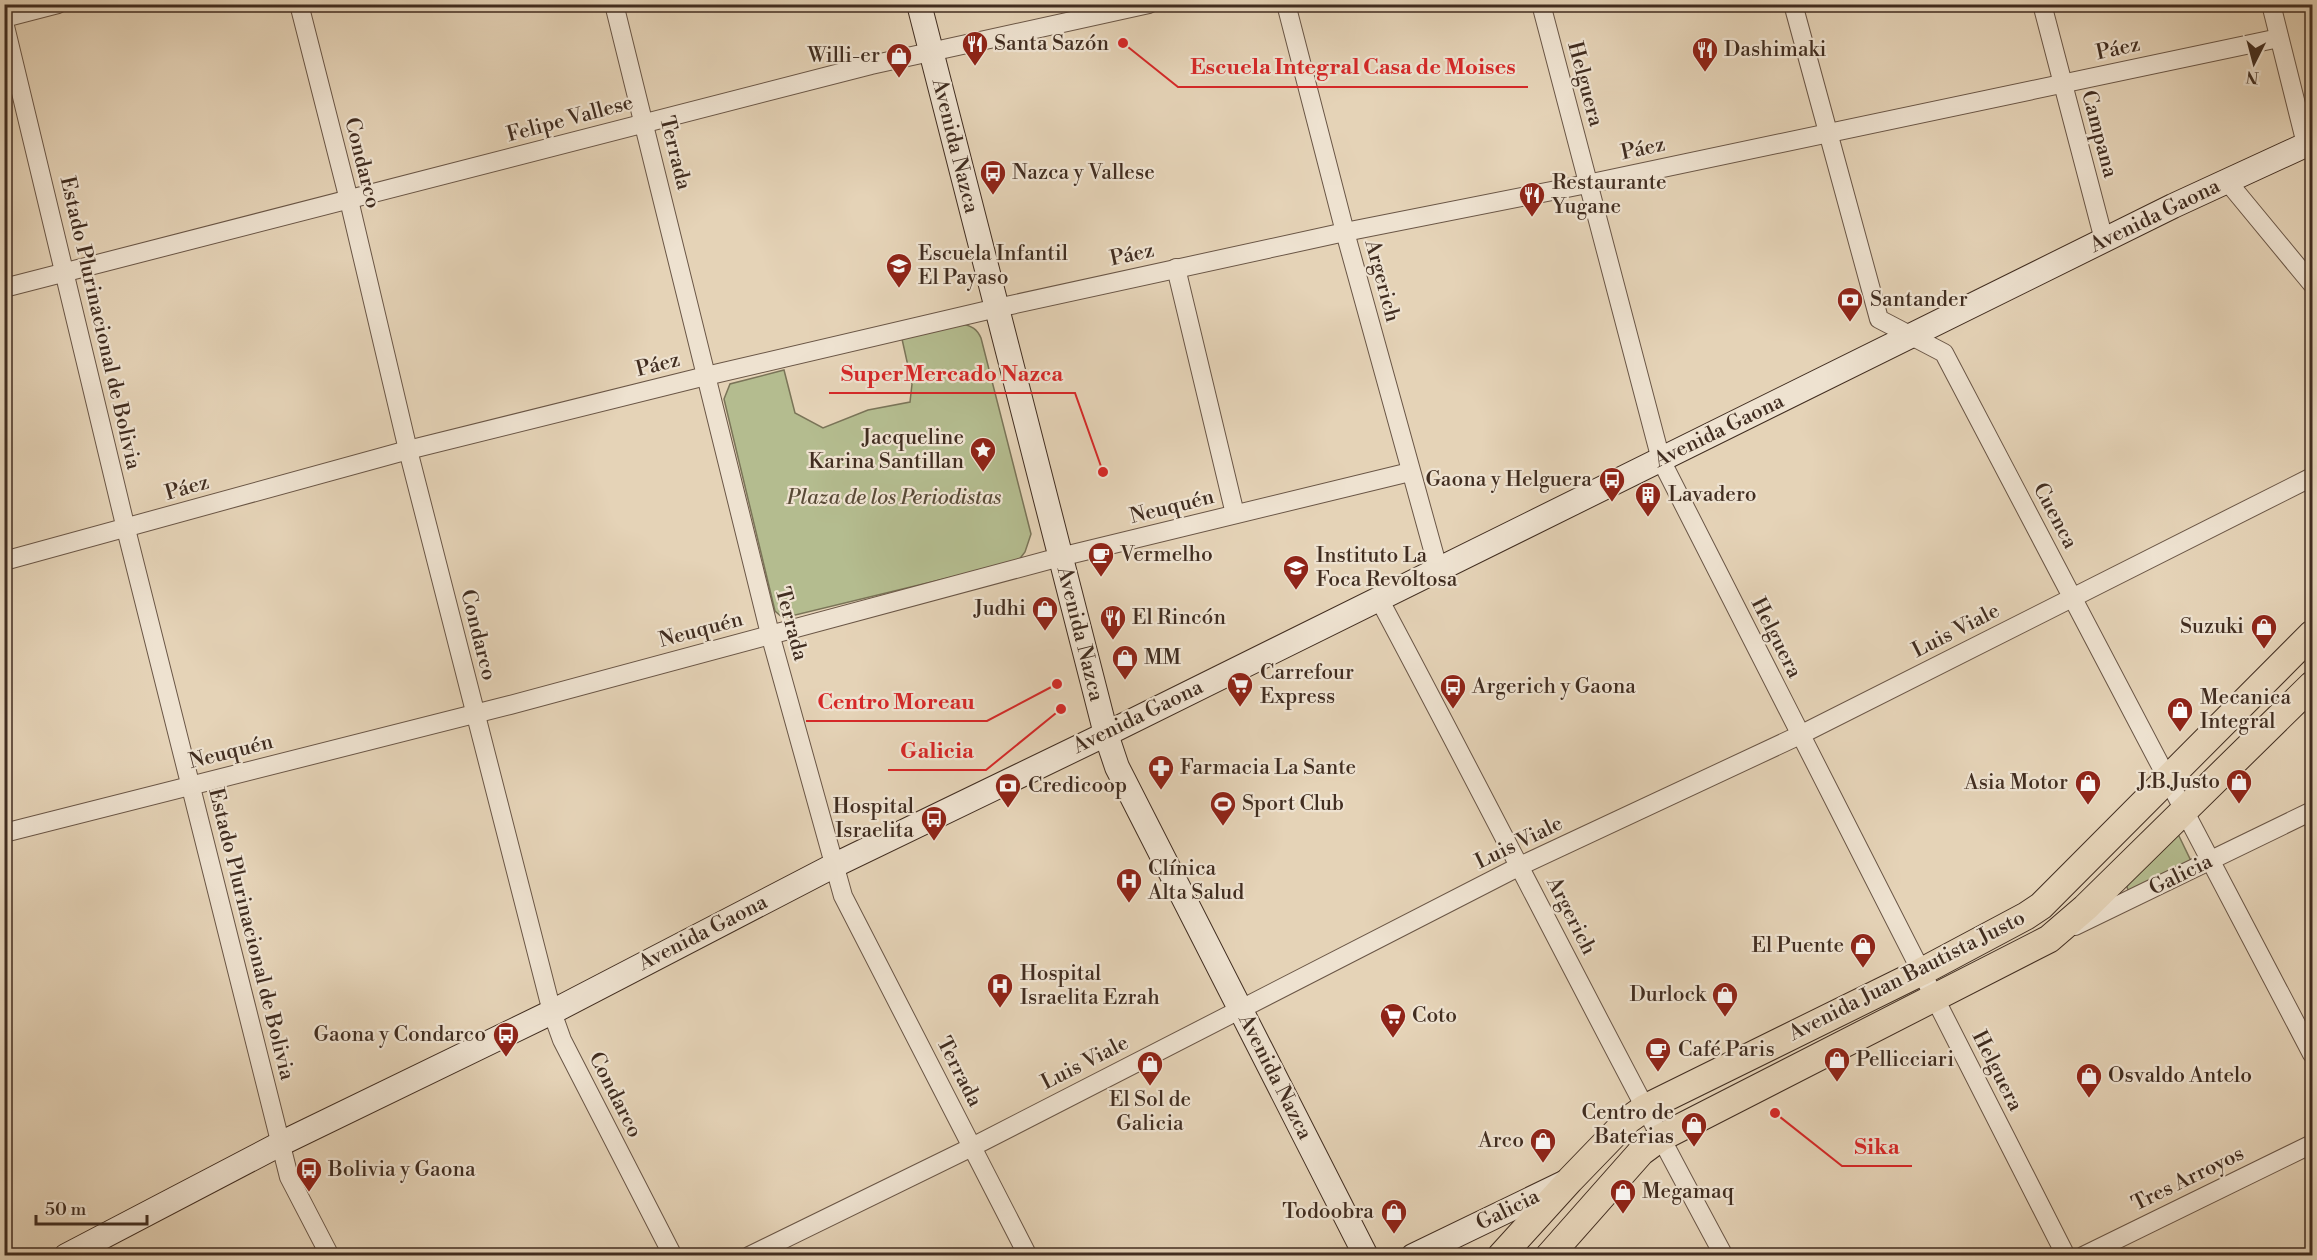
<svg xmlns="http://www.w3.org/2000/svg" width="2317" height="1260" font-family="'Libre Bodoni',serif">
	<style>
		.green { fill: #b4bc8f; stroke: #7a7458; stroke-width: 1.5 }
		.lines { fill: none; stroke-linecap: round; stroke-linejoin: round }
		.street-casing { stroke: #6a5646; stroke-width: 20 }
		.secondary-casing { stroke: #412d20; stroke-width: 26 }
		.primary-casing { stroke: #412d20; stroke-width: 29 }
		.street { stroke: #eee2d0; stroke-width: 18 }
		.secondary { stroke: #eee2d0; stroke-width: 24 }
		.primary { stroke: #e5d3b7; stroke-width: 27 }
		.labels { text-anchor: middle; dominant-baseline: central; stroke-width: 4.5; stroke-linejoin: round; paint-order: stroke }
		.poi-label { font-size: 21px; fill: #412d20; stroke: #eee2d0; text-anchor: start }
		.street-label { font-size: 21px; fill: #412d20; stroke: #eee2d0 }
		.park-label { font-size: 21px; font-style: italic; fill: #584a36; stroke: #eee2d0 }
		.leader { fill: none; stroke: #d62828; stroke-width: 2 }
		.callout-dot { fill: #d62828; stroke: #eee2d0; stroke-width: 2 }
		.callout-label { font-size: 22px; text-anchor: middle; font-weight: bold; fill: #d62828; stroke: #eee2d0; stroke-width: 4.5; stroke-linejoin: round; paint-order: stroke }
	</style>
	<rect width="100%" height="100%" fill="#e5d3b7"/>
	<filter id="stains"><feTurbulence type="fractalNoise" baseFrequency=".00333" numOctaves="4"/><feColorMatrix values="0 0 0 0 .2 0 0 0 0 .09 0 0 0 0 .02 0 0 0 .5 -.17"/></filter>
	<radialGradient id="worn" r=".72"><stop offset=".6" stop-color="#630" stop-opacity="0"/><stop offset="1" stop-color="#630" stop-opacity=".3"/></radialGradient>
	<!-- green -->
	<g class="green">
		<path d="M962 324C972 326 977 329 981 338L1031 534 1025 552 1018 561 783 618 775 611 724 399 730 384 784 370 795 413 823 428 868 410 910 402 912 384 902 339Z"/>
		<polygon points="2178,834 2192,863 2129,893 2126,884"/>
	</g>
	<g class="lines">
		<!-- street casing -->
		<g class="street-casing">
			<g id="street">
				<polyline points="299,4 349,200 408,450 552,1012 562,1040 673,1256"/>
				<polyline points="614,4 770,634 843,896 1028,1256"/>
				<polyline points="1286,4 1345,232 1438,568"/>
				<polyline points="1541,4 1661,460 2066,1256"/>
				<polyline points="1793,4 1879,319 1944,353 2312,1054"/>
				<polyline points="2042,4 2104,240"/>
				<polyline points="2271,4 2306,144"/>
				<polyline points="4,18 58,4"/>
				<polyline points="4,22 126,529 289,1177 330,1256"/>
				<polyline points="2227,181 2312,284"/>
				<polyline points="1176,268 1235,514"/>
				<polyline points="4,288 871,65 1149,4"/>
				<polyline points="4,561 408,450 706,376 997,308 1345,232 1587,184 2279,38"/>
				<path d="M1378 597C1495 816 1606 1038 1724 1256"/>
				<polyline points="4,833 510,705 1060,557 1410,472"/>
				<polyline points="2075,926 2312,811"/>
				<polyline points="749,1256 972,1147 1520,866 1800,735 2312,477"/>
				<polyline points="2083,1256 2312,1144"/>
			</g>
		</g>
		<!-- secondary casing -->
		<g class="secondary-casing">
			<g id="secondary">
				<polyline points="919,4 1106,734 1117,767 1366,1256"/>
				<polyline points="66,1256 280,1144 552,1012 833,866 1106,734 2173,206 2312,142"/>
				<polyline points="1413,1256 1568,1181"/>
			</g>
		</g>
		<!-- primary casing -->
		<g class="primary-casing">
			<g id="primary">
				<polyline points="1501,1256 1570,1180 1628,1120 1645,1108 1921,972 2026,916 2041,906 2312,634"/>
				<polyline points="1549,1256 1641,1152 1660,1138 2049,939 2085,908 2312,685"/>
			</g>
		</g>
		<!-- street -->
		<use href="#street" class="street"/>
		<!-- secondary -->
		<use href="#secondary" class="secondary"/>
		<!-- primary -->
		<use href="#primary" class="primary"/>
	</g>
	<!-- icons -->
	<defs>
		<g id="restaurant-pin" transform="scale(1.35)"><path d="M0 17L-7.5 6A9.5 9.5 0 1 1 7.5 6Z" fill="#8f2418" stroke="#eee2d0"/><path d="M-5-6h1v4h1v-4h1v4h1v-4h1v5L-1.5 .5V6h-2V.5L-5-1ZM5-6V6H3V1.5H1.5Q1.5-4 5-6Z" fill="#fff"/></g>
		<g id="shop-pin" transform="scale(1.35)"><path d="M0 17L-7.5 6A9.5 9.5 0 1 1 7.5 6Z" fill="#8f2418" stroke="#eee2d0"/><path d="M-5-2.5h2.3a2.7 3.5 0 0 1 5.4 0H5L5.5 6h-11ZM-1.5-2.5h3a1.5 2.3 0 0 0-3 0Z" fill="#fff"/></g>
		<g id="bus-pin" transform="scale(1.35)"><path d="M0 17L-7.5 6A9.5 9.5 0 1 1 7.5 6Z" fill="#8f2418" stroke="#eee2d0"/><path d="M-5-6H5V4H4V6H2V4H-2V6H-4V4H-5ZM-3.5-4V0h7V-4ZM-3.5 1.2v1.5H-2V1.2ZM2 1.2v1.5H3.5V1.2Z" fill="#fff"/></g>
		<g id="school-pin" transform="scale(1.35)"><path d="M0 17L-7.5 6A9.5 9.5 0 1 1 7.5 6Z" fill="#8f2418" stroke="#eee2d0"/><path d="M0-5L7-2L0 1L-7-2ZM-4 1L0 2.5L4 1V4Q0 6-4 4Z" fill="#fff"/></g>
		<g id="bank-pin" transform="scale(1.35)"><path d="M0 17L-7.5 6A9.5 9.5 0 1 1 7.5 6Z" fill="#8f2418" stroke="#eee2d0"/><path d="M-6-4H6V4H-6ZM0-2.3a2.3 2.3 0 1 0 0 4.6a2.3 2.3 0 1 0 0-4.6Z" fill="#fff"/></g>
		<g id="sight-pin" transform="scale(1.35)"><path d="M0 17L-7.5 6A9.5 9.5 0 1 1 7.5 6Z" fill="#8f2418" stroke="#eee2d0"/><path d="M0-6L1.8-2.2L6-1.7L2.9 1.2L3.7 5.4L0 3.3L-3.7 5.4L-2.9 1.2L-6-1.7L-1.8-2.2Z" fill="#fff"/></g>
		<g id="building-pin" transform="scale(1.35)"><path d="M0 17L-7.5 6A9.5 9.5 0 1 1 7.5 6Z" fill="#8f2418" stroke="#eee2d0"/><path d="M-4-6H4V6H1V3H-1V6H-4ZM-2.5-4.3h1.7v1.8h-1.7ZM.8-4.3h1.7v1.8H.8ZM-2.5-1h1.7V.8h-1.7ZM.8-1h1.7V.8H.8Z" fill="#fff"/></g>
		<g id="cafe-pin" transform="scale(1.35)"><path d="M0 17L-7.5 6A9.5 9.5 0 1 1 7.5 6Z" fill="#8f2418" stroke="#eee2d0"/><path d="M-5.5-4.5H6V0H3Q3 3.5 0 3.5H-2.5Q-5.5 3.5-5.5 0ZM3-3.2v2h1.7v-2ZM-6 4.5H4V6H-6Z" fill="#fff"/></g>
		<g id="supermarket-pin" transform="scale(1.35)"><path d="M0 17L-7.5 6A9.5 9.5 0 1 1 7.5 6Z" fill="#8f2418" stroke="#eee2d0"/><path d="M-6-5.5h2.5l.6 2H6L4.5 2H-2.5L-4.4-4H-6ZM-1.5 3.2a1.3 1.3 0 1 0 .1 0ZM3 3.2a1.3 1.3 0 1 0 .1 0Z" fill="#fff"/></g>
		<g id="pharmacy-pin" transform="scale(1.35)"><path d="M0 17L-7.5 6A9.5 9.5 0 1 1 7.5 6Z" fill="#8f2418" stroke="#eee2d0"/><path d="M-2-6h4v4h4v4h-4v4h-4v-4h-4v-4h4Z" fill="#fff"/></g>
		<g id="stadium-pin" transform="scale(1.35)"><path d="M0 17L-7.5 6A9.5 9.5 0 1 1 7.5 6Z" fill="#8f2418" stroke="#eee2d0"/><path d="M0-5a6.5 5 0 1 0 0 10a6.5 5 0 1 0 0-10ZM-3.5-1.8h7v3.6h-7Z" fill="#fff"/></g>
		<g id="hospital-pin" transform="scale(1.35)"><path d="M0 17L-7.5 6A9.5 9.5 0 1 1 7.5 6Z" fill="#8f2418" stroke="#eee2d0"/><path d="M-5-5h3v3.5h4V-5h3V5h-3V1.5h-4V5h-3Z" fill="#fff"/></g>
	</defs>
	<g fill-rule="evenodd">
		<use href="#restaurant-pin" x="975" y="44"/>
		<use href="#restaurant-pin" x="1705" y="50"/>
		<use href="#shop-pin" x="899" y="56"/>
		<use href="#bus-pin" x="993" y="173"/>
		<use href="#restaurant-pin" x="1532" y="195"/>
		<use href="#school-pin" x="899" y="266"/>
		<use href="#bank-pin" x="1850" y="300"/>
		<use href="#sight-pin" x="983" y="450"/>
		<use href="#bus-pin" x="1612" y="480"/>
		<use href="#building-pin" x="1648" y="495"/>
		<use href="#cafe-pin" x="1101" y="555"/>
		<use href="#school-pin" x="1296" y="568"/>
		<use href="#shop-pin" x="1045" y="609"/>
		<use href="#restaurant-pin" x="1113" y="618"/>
		<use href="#shop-pin" x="2264" y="627"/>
		<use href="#shop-pin" x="1125" y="658"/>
		<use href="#supermarket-pin" x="1240" y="685"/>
		<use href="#bus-pin" x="1453" y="687"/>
		<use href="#shop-pin" x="2180" y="710"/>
		<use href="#pharmacy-pin" x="1161" y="768"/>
		<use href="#shop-pin" x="2239" y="782"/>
		<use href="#shop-pin" x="2088" y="783"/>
		<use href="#bank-pin" x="1008" y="786"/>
		<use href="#stadium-pin" x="1223" y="804"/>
		<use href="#bus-pin" x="934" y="819"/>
		<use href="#hospital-pin" x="1129" y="881"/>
		<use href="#shop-pin" x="1863" y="946"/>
		<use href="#hospital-pin" x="1000" y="986"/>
		<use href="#shop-pin" x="1725" y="995"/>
		<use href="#supermarket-pin" x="1393" y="1016"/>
		<use href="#bus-pin" x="506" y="1035"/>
		<use href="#cafe-pin" x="1658" y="1050"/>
		<use href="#shop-pin" x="1837" y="1060"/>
		<use href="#shop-pin" x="1150" y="1064"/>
		<use href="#shop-pin" x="2089" y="1076"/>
		<use href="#shop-pin" x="1694" y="1125"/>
		<use href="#shop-pin" x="1543" y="1141"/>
		<use href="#bus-pin" x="309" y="1170"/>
		<use href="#shop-pin" x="1623" y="1192"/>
		<use href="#shop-pin" x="1394" y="1212"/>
	</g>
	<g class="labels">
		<!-- poi labels -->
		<g class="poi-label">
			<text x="994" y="44">Santa Sazón</text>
			<text x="1724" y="50">Dashimaki</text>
			<text x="880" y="56" text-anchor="end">Willi-er</text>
			<text x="1012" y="173">Nazca y Vallese</text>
			<text x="1552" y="183">Restaurante<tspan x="1552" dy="24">Yugane</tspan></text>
			<text x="918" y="254">Escuela Infantil<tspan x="918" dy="24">El Payaso</tspan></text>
			<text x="1870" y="300">Santander</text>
			<text x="964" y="438" text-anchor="end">Jacqueline<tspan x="964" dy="24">Karina Santillan</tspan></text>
			<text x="1592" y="480" text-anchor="end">Gaona y Helguera</text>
			<text x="1668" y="495">Lavadero</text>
			<text x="1120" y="555">Vermelho</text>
			<text x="1316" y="556">Instituto La<tspan x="1316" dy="24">Foca Revoltosa</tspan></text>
			<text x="1026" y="609" text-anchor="end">Judhi</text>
			<text x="1132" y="618">El Rincón</text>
			<text x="2244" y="627" text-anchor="end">Suzuki</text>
			<text x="1144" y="658">MM</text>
			<text x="1260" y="673">Carrefour<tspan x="1260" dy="24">Express</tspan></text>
			<text x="1472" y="687">Argerich y Gaona</text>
			<text x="2200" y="698">Mecanica<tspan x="2200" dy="24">Integral</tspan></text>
			<text x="1180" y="768">Farmacia La Sante</text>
			<text x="2220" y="782" text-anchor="end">J.B.Justo</text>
			<text x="2068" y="783" text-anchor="end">Asia Motor</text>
			<text x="1028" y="786">Credicoop</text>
			<text x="1242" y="804">Sport Club</text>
			<text x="914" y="807" text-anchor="end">Hospital<tspan x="914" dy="24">Israelita</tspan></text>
			<text x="1148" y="869">Clínica<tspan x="1148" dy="24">Alta Salud</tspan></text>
			<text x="1844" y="946" text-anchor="end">El Puente</text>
			<text x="1020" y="974">Hospital<tspan x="1020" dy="24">Israelita Ezrah</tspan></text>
			<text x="1706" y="995" text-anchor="end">Durlock</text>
			<text x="1412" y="1016">Coto</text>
			<text x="486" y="1035" text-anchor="end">Gaona y Condarco</text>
			<text x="1678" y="1050">Café Paris</text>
			<text x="1856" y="1060">Pellicciari</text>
			<text x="2108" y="1076">Osvaldo Antelo</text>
			<text x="1150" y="1100" text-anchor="middle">El Sol de<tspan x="1150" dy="24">Galicia</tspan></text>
			<text x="1674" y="1113" text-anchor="end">Centro de<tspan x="1674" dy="24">Baterias</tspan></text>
			<text x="1524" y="1141" text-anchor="end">Arco</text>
			<text x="328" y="1170">Bolivia y Gaona</text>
			<text x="1642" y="1192">Megamaq</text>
			<text x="1374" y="1212" text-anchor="end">Todoobra</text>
		</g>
		<!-- street labels -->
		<g class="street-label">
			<text transform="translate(2118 49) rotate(-12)">Páez</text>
			<text transform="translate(1585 84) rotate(75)">Helguera</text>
			<text transform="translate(570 119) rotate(-15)">Felipe Vallese</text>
			<text transform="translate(2099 134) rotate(75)">Campana</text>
			<text transform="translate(955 146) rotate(76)">Avenida Nazca</text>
			<text transform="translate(1643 149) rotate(-12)">Páez</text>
			<text transform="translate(675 153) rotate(76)">Terrada</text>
			<text transform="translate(362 163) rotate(76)">Condarco</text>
			<text transform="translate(2155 216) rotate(-26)">Avenida Gaona</text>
			<text transform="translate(1132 255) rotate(-12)">Páez</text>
			<text transform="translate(1382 281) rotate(75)">Argerich</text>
			<text transform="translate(100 323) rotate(77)">Estado Plurinacional de Bolivia</text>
			<text transform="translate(658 365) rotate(-14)">Páez</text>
			<text transform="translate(1719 431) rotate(-26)">Avenida Gaona</text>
			<text transform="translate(187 488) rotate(-16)">Páez</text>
			<text transform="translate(1172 507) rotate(-14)">Neuquén</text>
			<text transform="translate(2055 516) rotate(62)">Cuenca</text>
			<text transform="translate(791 624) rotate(75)">Terrada</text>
			<text transform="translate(701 630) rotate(-15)">Neuquén</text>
			<text transform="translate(1956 631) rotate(-27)">Luis Viale</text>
			<text transform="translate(1080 634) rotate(76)">Avenida Nazca</text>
			<text transform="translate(478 635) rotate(76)">Condarco</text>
			<text transform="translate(1776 638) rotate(63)">Helguera</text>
			<text transform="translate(1138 717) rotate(-26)">Avenida Gaona</text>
			<text transform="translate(231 752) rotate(-14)">Neuquén</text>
			<text transform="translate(1519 843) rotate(-26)">Luis Viale</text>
			<text transform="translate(2181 875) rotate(-26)">Galicia</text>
			<text transform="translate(1571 916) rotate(63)">Argerich</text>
			<text transform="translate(703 933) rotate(-27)">Avenida Gaona</text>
			<text transform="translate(251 934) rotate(76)">Estado Plurinacional de Bolivia</text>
			<text transform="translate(1907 976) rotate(-27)">Avenida Juan Bautista Justo</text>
			<text transform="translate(1085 1063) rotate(-27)">Luis Viale</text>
			<text transform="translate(1997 1071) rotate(63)">Helguera</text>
			<text transform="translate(959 1072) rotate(63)">Terrada</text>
			<text transform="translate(1275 1077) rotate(63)">Avenida Nazca</text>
			<text transform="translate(615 1095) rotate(63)">Condarco</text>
			<text transform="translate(2188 1179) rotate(-26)">Tres Arroyos</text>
			<text transform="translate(1508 1210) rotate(-26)">Galicia</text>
		</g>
		<!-- park labels -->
		<g class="park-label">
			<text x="894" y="498">Plaza de los Periodistas</text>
		</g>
	</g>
	<!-- callouts -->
	<path class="leader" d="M1123 43L1178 87H1528M1103 472L1075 393H829M1057 684L987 721H806M1061 709L986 770H888M1775 1113L1842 1166H1912"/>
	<g class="callout-dot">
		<circle cx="1123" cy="43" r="6"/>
		<circle cx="1103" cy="472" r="6"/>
		<circle cx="1057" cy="684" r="6"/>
		<circle cx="1061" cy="709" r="6"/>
		<circle cx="1775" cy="1113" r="6"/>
	</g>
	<g class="callout-label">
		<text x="1353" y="74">Escuela Integral Casa de Moises</text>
		<text x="952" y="381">SuperMercado Nazca</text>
		<text x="896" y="709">Centro Moreau</text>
		<text x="937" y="758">Galicia</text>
		<text x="1877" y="1154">Sika</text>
	</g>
	<!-- margin -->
	<rect width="2317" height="1260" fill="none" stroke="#e5d3b7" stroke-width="24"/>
	<rect x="6" y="6" width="2305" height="1248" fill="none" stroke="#412d20" stroke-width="3"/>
	<rect x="12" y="12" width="2293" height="1236" fill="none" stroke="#412d20" stroke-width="1.5"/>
	<!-- north arrow -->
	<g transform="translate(2254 63) rotate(186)" stroke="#eee2d0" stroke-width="4.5" paint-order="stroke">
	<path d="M0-4.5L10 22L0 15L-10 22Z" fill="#412d20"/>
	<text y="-9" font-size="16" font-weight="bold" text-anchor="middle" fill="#412d20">N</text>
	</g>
	<!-- scale -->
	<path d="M36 1215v9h111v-9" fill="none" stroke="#412d20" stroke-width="3"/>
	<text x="45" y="1215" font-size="18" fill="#412d20" stroke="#eee2d0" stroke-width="4.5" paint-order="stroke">50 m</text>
	<rect width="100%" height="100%" filter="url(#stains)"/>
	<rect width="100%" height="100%" fill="url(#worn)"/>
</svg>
